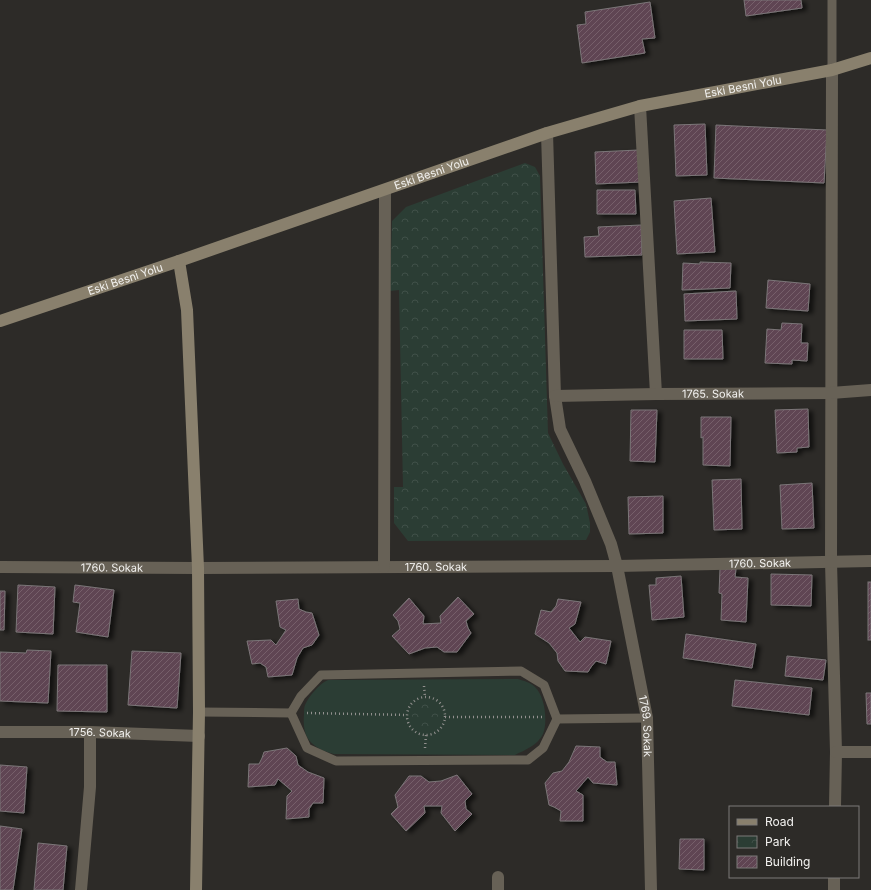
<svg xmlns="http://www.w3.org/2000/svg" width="871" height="890" font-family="Inter,sans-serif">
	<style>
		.grass { fill: #2b3d34 }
		.park { fill: url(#park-crowns) }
		.building { fill: url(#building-hatch); stroke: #7b7678; filter: url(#shadow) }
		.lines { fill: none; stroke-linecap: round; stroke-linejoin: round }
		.path { stroke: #93918f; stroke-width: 2.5; stroke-dasharray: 1 3; stroke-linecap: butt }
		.lane { stroke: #676156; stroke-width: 9 }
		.street { stroke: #676156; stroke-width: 12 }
		.secondary { stroke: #89806d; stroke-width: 12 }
		.labels { text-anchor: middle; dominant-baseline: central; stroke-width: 3; stroke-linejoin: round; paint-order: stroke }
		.street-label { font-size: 11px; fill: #f2f1ef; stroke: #2d2b28 }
	</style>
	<defs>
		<pattern id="park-crowns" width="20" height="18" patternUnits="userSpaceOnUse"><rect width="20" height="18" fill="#2b3d34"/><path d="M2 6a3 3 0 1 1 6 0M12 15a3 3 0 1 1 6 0" fill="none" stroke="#405048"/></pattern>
		<pattern id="building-hatch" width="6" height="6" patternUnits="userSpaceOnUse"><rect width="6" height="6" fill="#5f4452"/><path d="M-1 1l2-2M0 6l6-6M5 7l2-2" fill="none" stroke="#765f6b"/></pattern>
		<filter id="shadow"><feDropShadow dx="4.5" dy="2.5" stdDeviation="2" flood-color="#0009"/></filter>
	</defs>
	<rect width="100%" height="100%" fill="#2d2b28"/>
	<!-- grass -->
	<path class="grass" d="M518 679C524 681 530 682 535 687 545 696 548 722 543 734 538 745 525 750 515 755L334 754C327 752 320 750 314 745 304 737 303 726 304 714 304 711 304 707 305 705 309 696 319 684 328 680Z"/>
	<!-- park -->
	<g class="park">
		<polygon points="525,163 535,167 540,176 548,433 563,464 586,504 590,523 590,532 586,540 408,541 394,523 394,487 403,487 399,290 390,291 392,221 406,207"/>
		<circle cx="425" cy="715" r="13"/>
	</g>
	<!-- building -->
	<g class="building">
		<polygon points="744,0 801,0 802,8 746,16"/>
		<polygon points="650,2 655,38 642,39 645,53 582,63 577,25 586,24 585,12"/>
		<polygon points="705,124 707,175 676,176 674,125"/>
		<polygon points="716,125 736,126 827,130 824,183 714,178"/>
		<polygon points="639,150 641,182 596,184 595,152"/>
		<polygon points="597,190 635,190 636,214 597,214"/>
		<polygon points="711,198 715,252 677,254 674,201"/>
		<polygon points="641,225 642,255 585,257 584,237 599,236 598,227"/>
		<polygon points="700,262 731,263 730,288 682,290 683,263 700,264"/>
		<polygon points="768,280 810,284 808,311 766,308"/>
		<polygon points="736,291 737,319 685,321 684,294"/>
		<polygon points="782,323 802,324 801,343 808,343 807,361 792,360 792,364 765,363 767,329 781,330"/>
		<polygon points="684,330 722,330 723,359 684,359"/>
		<polygon points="808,409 809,447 797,448 797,452 777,453 775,410"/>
		<polygon points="631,410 657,410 655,462 630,461"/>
		<polygon points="701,417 731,417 730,466 703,465 703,437 701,438"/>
		<polygon points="741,479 742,529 714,530 712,480"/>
		<polygon points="812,483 814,528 782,529 780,485"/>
		<polygon points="663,496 663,533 629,534 628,497"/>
		<polygon points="720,569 736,569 735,577 748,578 746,622 721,620 722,594 719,593"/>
		<polygon points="771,574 812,575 811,606 771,605"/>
		<polygon points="681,576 684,617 652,620 649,585 656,585 656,578"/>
		<rect x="868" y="582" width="3" height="58"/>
		<polygon points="18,585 55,587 53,634 16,632"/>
		<polygon points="75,585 114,590 108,637 76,632 80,603 73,602"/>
		<polygon points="0,591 5,591 4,630 0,630"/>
		<polygon points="458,597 474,614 466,621 468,628 471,633 457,652 444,652 437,647 425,648 409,654 392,636 400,629 398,621 393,615 409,598 424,616 423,624 441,623 440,616"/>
		<polygon points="298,599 299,609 306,612 312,613 319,635 312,645 303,648 297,658 292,675 268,677 266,667 260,663 252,664 247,641 271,640 276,645 286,630 280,627 276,601"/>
		<polygon points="558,599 581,602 575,624 569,628 580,642 585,637 611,641 606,664 596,661 591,667 588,672 565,671 558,661 557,653 549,643 535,634 541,610 551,612 556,606"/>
		<polygon points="686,634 756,644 752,668 683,658"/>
		<polygon points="27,650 51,651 48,703 0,701 0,652 26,653"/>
		<polygon points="132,651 181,653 177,708 128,705"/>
		<polygon points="787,656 826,660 823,680 785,676"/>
		<polygon points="58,665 107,665 107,712 57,711"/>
		<polygon points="735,680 812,688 809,715 732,706"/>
		<polygon points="866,693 871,693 871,724 867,724"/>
		<polygon points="576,746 600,747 600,757 607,762 615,762 617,785 593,783 588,777 576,791 583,795 583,821 560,821 561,811 554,807 549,805 545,783 553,773 562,771 569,762"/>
		<polygon points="287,748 296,756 298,765 308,772 324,778 323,803 313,803 309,809 309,817 286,819 287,796 292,791 278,779 275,785 248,787 249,764 259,764 262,758 264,752"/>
		<polygon points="0,765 27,767 24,813 0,811"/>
		<polygon points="457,775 472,794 465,801 466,809 472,814 455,831 441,813 442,806 424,806 425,813 406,831 391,814 398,807 395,795 409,776 421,776 429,782 441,781"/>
		<polygon points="0,826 22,829 13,890 0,890"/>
		<polygon points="680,839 704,839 704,870 679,869"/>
		<polygon points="38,843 67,846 63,890 34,890"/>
	</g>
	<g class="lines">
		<!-- path -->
		<g class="path">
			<polyline points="424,686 425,697"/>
			<circle cx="426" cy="716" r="19"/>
			<polyline points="307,713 407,715"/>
			<polyline points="445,717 543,717"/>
			<polyline points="425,748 426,735"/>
		</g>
		<!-- lane -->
		<g class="lane">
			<polyline points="832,0 832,70"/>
			<polygon points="521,671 544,685 557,719 543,748 528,760 336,761 307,748 291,713 301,696 321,675"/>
			<polyline points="199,712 291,713"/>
			<polyline points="557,719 647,718"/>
		</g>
		<!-- street -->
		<g class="street">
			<polyline points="832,70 831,562 836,752 835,807"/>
			<polyline points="640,106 656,394"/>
			<path id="s1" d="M547 133 555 396 560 429 585 481 611 544 617 566 647 718 651 890"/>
			<path id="s2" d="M555 396 656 394 831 393 871 390"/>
			<path id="s3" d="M0 567 198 568 617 566 871 561"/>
			<polyline points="384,567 385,190"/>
			<path id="s4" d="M0 732H90L199 736"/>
			<polyline points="836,752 871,752"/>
			<polyline points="81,890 90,787 90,732"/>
			<polyline points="498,890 498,877"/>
			<polyline points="834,890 834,877"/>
		</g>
		<!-- secondary -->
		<g class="secondary">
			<polyline points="179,261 187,310 198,568 199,712 196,890"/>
			<path id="s5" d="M0 321 179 261 547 133 640 106 832 70 871 58"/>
		</g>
	</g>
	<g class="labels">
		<!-- street labels -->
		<g class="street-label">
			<text stroke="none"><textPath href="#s5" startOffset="780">Eski Besni Yolu</textPath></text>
			<text stroke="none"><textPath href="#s5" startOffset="456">Eski Besni Yolu</textPath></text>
			<text stroke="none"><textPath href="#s5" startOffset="132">Eski Besni Yolu</textPath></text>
			<text stroke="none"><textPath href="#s2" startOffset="158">1765. Sokak</textPath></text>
			<text stroke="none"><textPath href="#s3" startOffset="760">1760. Sokak</textPath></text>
			<text stroke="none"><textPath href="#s3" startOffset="112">1760. Sokak</textPath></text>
			<text stroke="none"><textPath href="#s3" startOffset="436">1760. Sokak</textPath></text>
			<text stroke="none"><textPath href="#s1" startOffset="608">1769. Sokak</textPath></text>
			<text stroke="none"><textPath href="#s4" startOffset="100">1756. Sokak</textPath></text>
		</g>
	</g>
	<!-- legend -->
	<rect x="729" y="806" width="130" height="72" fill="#2d2b28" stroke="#7c7a78"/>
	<rect x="737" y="819" width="20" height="6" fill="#89806d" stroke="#7c7a78"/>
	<text x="765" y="826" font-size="12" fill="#f2f1ef">Road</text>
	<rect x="737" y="836" width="20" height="12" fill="url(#park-crowns)" stroke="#7c7a78"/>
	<text x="765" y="846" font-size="12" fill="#f2f1ef">Park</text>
	<rect x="737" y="856" width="20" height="12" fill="url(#building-hatch)" stroke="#7c7a78"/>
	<text x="765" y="866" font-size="12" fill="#f2f1ef">Building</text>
</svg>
